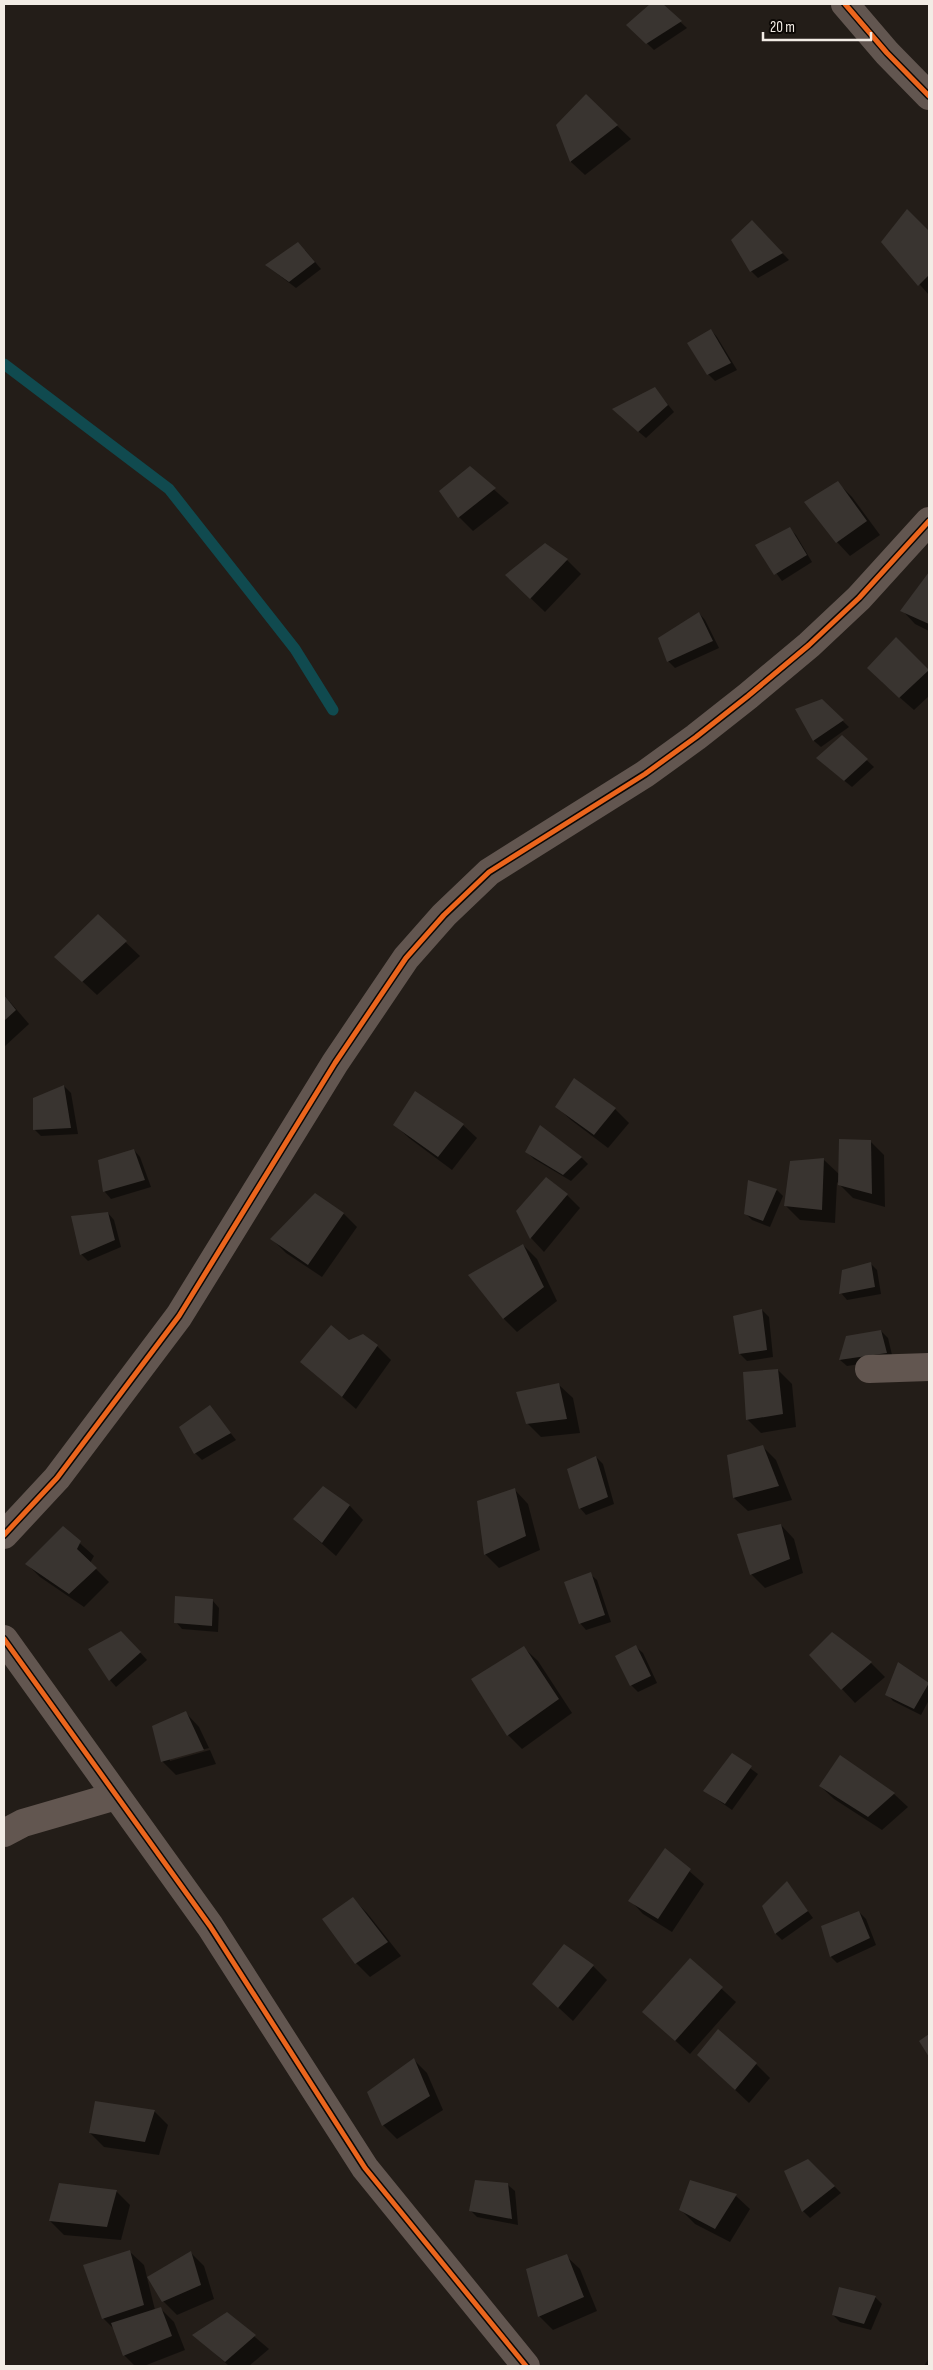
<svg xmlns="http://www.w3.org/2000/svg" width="933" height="2370" font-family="'Sofia Sans Condensed',sans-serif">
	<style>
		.shadow { fill: #0007 }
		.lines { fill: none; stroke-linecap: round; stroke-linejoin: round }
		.stream { stroke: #104a4f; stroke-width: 11 }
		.building { fill: #393430 }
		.street { stroke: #625650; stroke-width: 28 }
		.cycleway-casing { stroke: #0c0805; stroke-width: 8 }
		.cycleway { stroke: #eb651d; stroke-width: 5 }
	</style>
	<rect width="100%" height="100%" fill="#231d18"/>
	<!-- shadow -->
	<g class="shadow">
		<polygon points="652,4 661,4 687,28 654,50 628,25"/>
		<polygon points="586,96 631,139 585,175 571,162 558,126"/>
		<polygon points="907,210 929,233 929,295 882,242"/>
		<polygon points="752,222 789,260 758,278 751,271 733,240"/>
		<polygon points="305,250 321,269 296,288 267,266"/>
		<polygon points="711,330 717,337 737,370 715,381 708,374"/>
		<polygon points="661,396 674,412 646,438 620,416"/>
		<polygon points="470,468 509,503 473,531 459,517 441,491"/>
		<polygon points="838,483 852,497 880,535 850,556 837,542"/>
		<polygon points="789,528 796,535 812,562 782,581 756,546"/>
		<polygon points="545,544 567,560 581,574 545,612 521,589"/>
		<polygon points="929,574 929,631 915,624 902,610"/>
		<polygon points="699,613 705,620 719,648 675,668 668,661"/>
		<polygon points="896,639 929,672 929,696 914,710 882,682"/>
		<polygon points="821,700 849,727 821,747 814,741 797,710"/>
		<polygon points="842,737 874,767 852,787 825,765"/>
		<polygon points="98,916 140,956 97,995 56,957"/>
		<polygon points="4,995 29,1024 4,1047"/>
		<polygon points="575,1080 615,1109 629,1123 608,1148 571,1120 557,1107"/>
		<polygon points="64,1086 71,1093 78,1134 41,1136 34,1129"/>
		<polygon points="395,1125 463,1125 477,1138 452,1170 409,1138"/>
		<polygon points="870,1141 884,1155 885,1207 853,1198 837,1182 835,1223 800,1220 786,1206 823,1159 840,1175"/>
		<polygon points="134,1150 140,1157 151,1187 111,1199 105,1192 99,1161"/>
		<polygon points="527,1152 581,1157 588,1164 571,1181 534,1159"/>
		<polygon points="777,1190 783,1196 770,1227 752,1220 745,1213"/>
		<polygon points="567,1195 580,1208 544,1252 531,1238 518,1211"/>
		<polygon points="108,1213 114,1220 121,1247 88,1261 81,1254"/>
		<polygon points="344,1214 357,1227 322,1277 286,1253 272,1239"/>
		<polygon points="523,1245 537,1259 557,1301 517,1332 504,1319 470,1275"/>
		<polygon points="870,1263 877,1270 881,1294 847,1300 841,1293"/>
		<polygon points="762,1310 769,1317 773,1357 747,1361 740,1354"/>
		<polygon points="881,1331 888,1338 893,1359 847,1366 840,1360"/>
		<polygon points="377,1346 391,1360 356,1409 302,1362"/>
		<polygon points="778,1370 792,1384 796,1427 761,1433 747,1419"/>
		<polygon points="559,1385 573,1398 580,1433 541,1437 527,1423"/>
		<polygon points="210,1407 236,1440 202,1460 195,1453"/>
		<polygon points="762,1446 776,1460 792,1500 748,1511 734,1498"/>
		<polygon points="596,1457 603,1464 614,1504 586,1515 580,1508"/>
		<polygon points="323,1488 350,1506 363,1520 336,1556 294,1519"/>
		<polygon points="515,1490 528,1504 540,1550 499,1568 485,1554"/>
		<polygon points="781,1525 794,1539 803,1573 765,1588 751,1574"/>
		<polygon points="63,1528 94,1556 90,1563 109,1582 84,1607 40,1577 27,1564"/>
		<polygon points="590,1574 597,1580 611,1622 586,1630 580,1623"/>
		<polygon points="213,1601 219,1608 218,1632 182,1629 176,1622"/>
		<polygon points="832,1634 871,1663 885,1677 855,1703 842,1689"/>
		<polygon points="128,1639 147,1660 116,1687 110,1680"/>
		<polygon points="636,1647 643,1653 657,1683 638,1692 631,1685"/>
		<polygon points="524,1648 538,1661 572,1713 522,1749 508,1735"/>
		<polygon points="928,1684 929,1700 921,1715 893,1701 887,1694"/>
		<polygon points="186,1713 199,1727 209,1748 170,1758 170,1761 210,1750 216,1764 176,1775 162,1761"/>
		<polygon points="732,1755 758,1774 732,1810 705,1791"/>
		<polygon points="820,1786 894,1794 908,1807 882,1830 834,1799"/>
		<polygon points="665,1850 704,1884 672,1932 643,1914 630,1900"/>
		<polygon points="787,1883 813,1918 782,1940 776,1934 763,1906"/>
		<polygon points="353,1899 367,1913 401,1956 370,1977 356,1963"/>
		<polygon points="859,1912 866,1919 876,1945 837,1963 831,1957"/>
		<polygon points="690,1960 736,2002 690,2054 644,2012"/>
		<polygon points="593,1966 607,1980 573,2021 548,1998"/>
		<polygon points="413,2059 427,2073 443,2110 397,2139 383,2125"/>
		<polygon points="756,2064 770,2078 749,2103 712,2068"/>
		<polygon points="154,2111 168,2125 159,2155 104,2147 90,2133"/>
		<polygon points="808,2160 841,2193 810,2218 803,2211"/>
		<polygon points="508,2185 515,2191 518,2225 477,2217 470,2210"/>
		<polygon points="116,2191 130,2205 121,2240 64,2235 50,2221"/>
		<polygon points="736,2196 750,2209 730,2242 695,2224 681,2210"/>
		<polygon points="130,2252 144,2265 155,2310 160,2308 174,2322 185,2350 144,2366 135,2366 124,2355 115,2330 103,2318"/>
		<polygon points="191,2253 204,2266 214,2299 177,2315 163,2301"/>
		<polygon points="566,2256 580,2269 597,2311 553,2330 539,2316"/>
		<polygon points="875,2297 882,2304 871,2330 840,2322 833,2315"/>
		<polygon points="227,2313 269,2349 249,2366 229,2366 194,2335"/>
		<polygon points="929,2358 929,2366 924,2366"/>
	</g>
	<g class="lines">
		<!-- stream -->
		<polyline class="stream" points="4,364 169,489 295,649 333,710"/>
	</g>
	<!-- building -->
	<g class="building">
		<polygon points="650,4 663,4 682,21 646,44 626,25"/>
		<polygon points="586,94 618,125 570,162 556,125"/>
		<polygon points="907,209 929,231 929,275 918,286 881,242"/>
		<polygon points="752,220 783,253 750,272 731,240"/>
		<polygon points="298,242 315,262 289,282 265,265"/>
		<polygon points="711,329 731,363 707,375 687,343"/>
		<polygon points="655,387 668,405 638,432 612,409"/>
		<polygon points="470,466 496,488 458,518 439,491"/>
		<polygon points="838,481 867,521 836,543 804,502"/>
		<polygon points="790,527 807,555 774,575 755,545"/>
		<polygon points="545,543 568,559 530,599 505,575"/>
		<polygon points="929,572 929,624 900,611"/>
		<polygon points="699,612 713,641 667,662 658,638"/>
		<polygon points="896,637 929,670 899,698 867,668"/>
		<polygon points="822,699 844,720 813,741 795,709"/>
		<polygon points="842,735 868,759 844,781 816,758"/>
		<polygon points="98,914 127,941 82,982 54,957"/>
		<polygon points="4,995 16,1010 4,1021"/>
		<polygon points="574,1078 616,1108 594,1135 555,1107"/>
		<polygon points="64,1085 71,1128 33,1130 33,1098"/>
		<polygon points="415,1091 464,1124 438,1157 393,1125"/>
		<polygon points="540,1125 582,1157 563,1175 525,1152"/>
		<polygon points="839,1139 871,1140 872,1194 838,1185"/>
		<polygon points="134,1149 145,1180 103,1192 98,1160"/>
		<polygon points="824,1158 822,1210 784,1206 790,1161"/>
		<polygon points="546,1177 568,1194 530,1239 516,1211"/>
		<polygon points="748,1180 777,1189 763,1221 744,1214"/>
		<polygon points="315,1193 344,1213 308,1265 270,1239"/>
		<polygon points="108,1212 115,1240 80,1255 71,1216"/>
		<polygon points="523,1244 544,1287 503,1319 468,1275"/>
		<polygon points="871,1262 875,1287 839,1294 842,1270"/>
		<polygon points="762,1309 767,1350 739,1354 733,1316"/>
		<polygon points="331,1325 349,1340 363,1334 378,1345 342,1397 300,1362"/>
		<polygon points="881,1330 887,1353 839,1360 846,1336"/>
		<polygon points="778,1369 783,1414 746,1420 743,1372"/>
		<polygon points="559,1383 567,1419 526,1424 516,1392"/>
		<polygon points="210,1405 231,1433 194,1454 179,1427"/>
		<polygon points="763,1445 779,1486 733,1498 727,1455"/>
		<polygon points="596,1456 608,1497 579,1509 567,1469"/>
		<polygon points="323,1486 350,1505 322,1543 293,1519"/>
		<polygon points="515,1488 526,1536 484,1555 477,1501"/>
		<polygon points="781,1524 790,1559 750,1575 737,1534"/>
		<polygon points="63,1526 81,1541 77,1549 97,1568 69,1594 25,1564"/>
		<polygon points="591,1572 605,1615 579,1624 564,1582"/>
		<polygon points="175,1596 213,1599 212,1626 174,1623"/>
		<polygon points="121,1631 141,1652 109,1681 88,1649"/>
		<polygon points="832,1632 872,1662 841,1690 809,1655"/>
		<polygon points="636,1645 651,1676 630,1686 615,1656"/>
		<polygon points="524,1646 559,1699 507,1736 471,1679"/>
		<polygon points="898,1662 929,1683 914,1709 885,1695"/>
		<polygon points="186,1711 204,1750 161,1762 152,1726"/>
		<polygon points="732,1753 752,1766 725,1804 703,1791"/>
		<polygon points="840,1755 895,1793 868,1817 819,1786"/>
		<polygon points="665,1848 691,1869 658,1919 628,1901"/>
		<polygon points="787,1881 808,1911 775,1934 762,1906"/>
		<polygon points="353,1897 388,1942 355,1964 322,1919"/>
		<polygon points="859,1911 870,1938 830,1957 821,1926"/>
		<polygon points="564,1944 594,1965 558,2008 532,1984"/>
		<polygon points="690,1958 723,1987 675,2041 642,2012"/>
		<polygon points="718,2029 757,2063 735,2090 697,2055"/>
		<polygon points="929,2034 929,2057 919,2041"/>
		<polygon points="414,2058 430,2096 382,2126 367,2092"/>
		<polygon points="95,2101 155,2110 145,2142 89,2133"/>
		<polygon points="808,2159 835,2186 802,2212 784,2171"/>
		<polygon points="475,2180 508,2183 512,2219 469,2211"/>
		<polygon points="690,2180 737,2194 715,2229 679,2210"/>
		<polygon points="59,2183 117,2190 107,2227 49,2221"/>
		<polygon points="130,2250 144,2305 102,2319 83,2265"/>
		<polygon points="191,2251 201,2285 162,2302 147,2277"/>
		<polygon points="567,2254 584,2297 538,2317 526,2269"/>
		<polygon points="839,2287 876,2296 864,2324 832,2315"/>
		<polygon points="161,2307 172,2336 123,2356 111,2323"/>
		<polygon points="227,2312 256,2335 225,2362 192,2335"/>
	</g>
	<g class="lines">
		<!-- street -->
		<g class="street">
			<polyline points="845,4 887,53 929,96"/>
			<polyline points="869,1369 929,1367"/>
			<polyline points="4,1535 57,1478 179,1316 335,1063 406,958 444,915 489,872 645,774 696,737 748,696 809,645 859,598 929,521"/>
			<polyline points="4,1639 210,1926 365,2168 526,2366"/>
			<polyline points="4,1833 23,1823 116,1796"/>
		</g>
		<!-- cycleway casing -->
		<g class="cycleway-casing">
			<g id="cycleway">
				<polyline points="845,4 887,53 929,96"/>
				<polyline points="4,1535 57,1478 179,1316 335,1063 406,958 444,915 489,872 645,774 696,737 748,696 809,645 859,598 929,521"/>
				<polyline points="4,1639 210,1926 365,2168 526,2366"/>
			</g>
		</g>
		<!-- cycleway -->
		<use href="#cycleway" class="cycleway"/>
	</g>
	<!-- border -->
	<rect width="933" height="2370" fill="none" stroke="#f2ece5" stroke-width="10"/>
	<!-- scale -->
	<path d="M763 32v8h108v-8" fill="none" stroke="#f2ece5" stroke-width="2.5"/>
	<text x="770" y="32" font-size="15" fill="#f2ece5" stroke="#0c0805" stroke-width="4" paint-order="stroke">20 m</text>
</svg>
